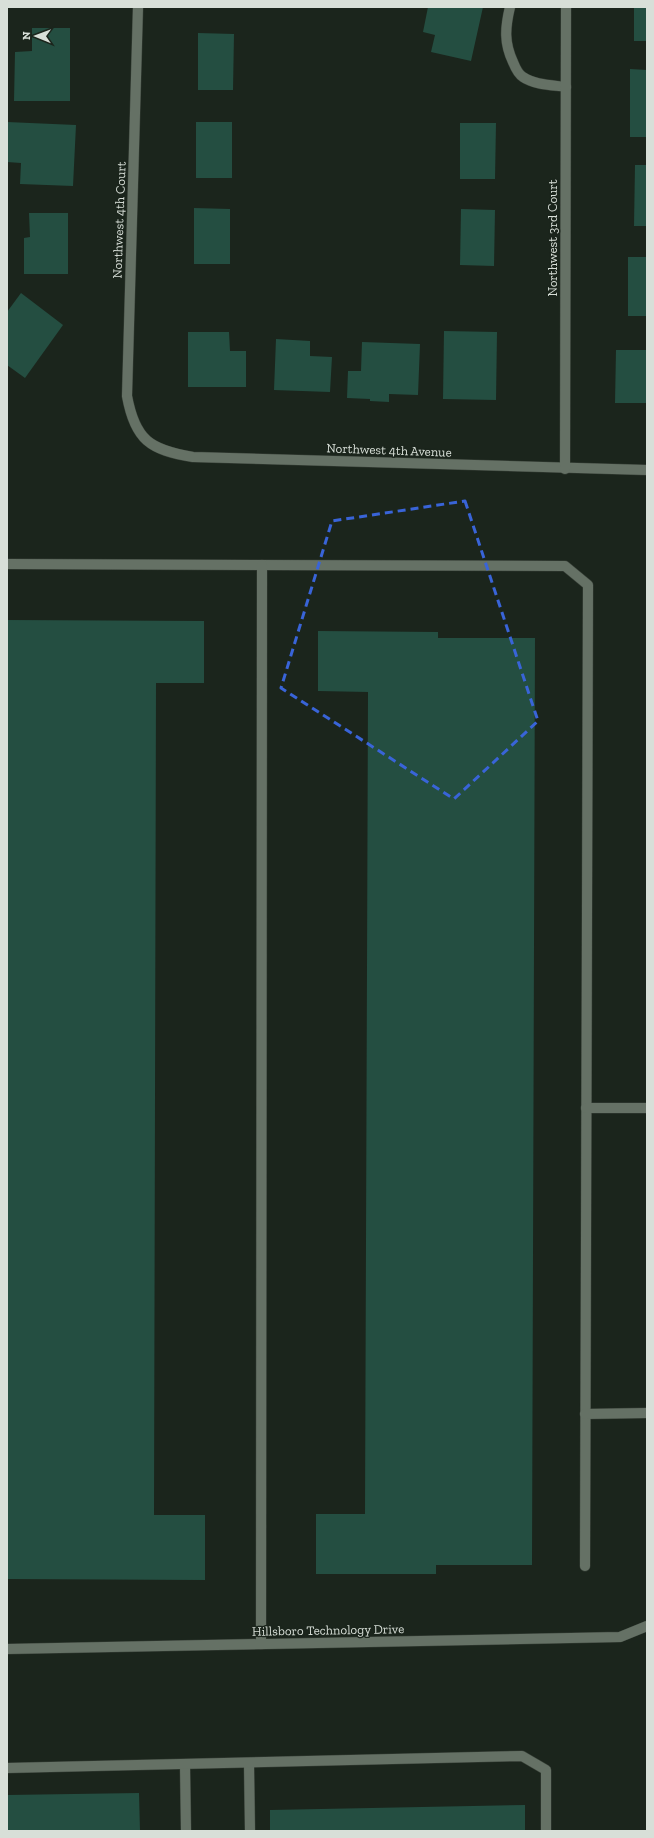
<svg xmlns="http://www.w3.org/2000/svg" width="654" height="1838" font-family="'Zilla Slab',serif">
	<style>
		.building { fill: #244e41 }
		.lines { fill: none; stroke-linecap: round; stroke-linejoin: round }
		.minor-casing { stroke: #384038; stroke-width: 11 }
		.minor { stroke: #657165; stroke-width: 10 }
		.marked { fill: none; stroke: #3964d8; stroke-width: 3; stroke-dasharray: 8 5; stroke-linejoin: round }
		.labels { text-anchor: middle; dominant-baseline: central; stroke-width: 3; stroke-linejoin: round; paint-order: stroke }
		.street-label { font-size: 13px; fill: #d8dfd8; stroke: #1b251c }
	</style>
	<rect width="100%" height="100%" fill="#1b251c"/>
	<!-- building -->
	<g class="building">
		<polygon points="428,7 483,7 471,61 431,52 435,35 423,32"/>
		<rect x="634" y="7" width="13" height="34"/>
		<polygon points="32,28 70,28 70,101 14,101 15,52 32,51"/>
		<polygon points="198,33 234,34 233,90 198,90"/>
		<polygon points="630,69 647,70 647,137 630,137"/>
		<polygon points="7,122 76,125 73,186 20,184 21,163 7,162"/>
		<rect x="196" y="122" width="36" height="56"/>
		<polygon points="460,123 496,123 495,179 460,179"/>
		<polygon points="635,165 647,165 647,226 634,226"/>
		<polygon points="194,208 230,209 230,264 194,264"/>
		<polygon points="461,209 495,210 494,266 460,265"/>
		<polygon points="29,213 68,213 68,274 24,274 24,238 30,237"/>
		<rect x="628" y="257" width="19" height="59"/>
		<polygon points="21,293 63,325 25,378 7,365 7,312"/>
		<polygon points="444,331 497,332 496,400 443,399"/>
		<polygon points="188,332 229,332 230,351 246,351 246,387 188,387"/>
		<polygon points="276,339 310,341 310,356 332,357 330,392 274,390"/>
		<polygon points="362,342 420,344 418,395 389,394 389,402 370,401 370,399 347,398 348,371 361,371"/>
		<polygon points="616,350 647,350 647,403 615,403"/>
		<polygon points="7,620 204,621 204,683 156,683 154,1515 205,1515 205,1580 7,1579"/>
		<polygon points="318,631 438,632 438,638 535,638 532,1565 436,1565 436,1574 316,1574 316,1514 365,1514 368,692 318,691"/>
		<polygon points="139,1793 140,1831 7,1831 7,1795"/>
		<polygon points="525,1805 525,1831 270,1831 270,1810"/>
	</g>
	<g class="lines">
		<!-- minor casing -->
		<g class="minor-casing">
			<g id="minor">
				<path d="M138 7 127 396C135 440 150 450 193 457L647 470"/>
				<path d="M510 7C505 28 504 43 513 62 515 67 518 74 523 77 535 85 552 85 566 87"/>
				<polyline points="565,469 566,7"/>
				<polyline points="7,564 565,566 588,585 585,1566"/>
				<polyline points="586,1108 647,1108"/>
				<polyline points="585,1414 647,1413"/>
				<polyline points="261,1644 262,565"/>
				<polyline points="7,1649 620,1637 647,1626"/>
				<polyline points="249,1764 250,1831"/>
				<polyline points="185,1765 186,1831"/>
				<polyline points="7,1768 522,1756 546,1770 546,1831"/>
			</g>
		</g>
		<!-- minor -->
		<use href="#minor" class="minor"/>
	</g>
	<!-- marked area -->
	<path class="marked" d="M465 501 538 721 454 799 281 688 332 521Z"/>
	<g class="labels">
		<!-- street labels -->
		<g class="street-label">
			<text transform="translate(119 220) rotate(-88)">Northwest 4th Court</text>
			<text transform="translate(552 238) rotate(-90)">Northwest 3rd Court</text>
			<text transform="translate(389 450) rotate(2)">Northwest 4th Avenue</text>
			<text transform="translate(328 1630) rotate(-1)">Hillsboro Technology Drive</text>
		</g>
	</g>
	<!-- border -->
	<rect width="654" height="1838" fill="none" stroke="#d8dfd8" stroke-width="16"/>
	<!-- north arrow -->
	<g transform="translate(36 36) rotate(271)" stroke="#1b251c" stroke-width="3" paint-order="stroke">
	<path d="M0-3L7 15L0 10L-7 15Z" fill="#d8dfd8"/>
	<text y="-6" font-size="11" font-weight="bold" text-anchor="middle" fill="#d8dfd8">N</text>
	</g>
</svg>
